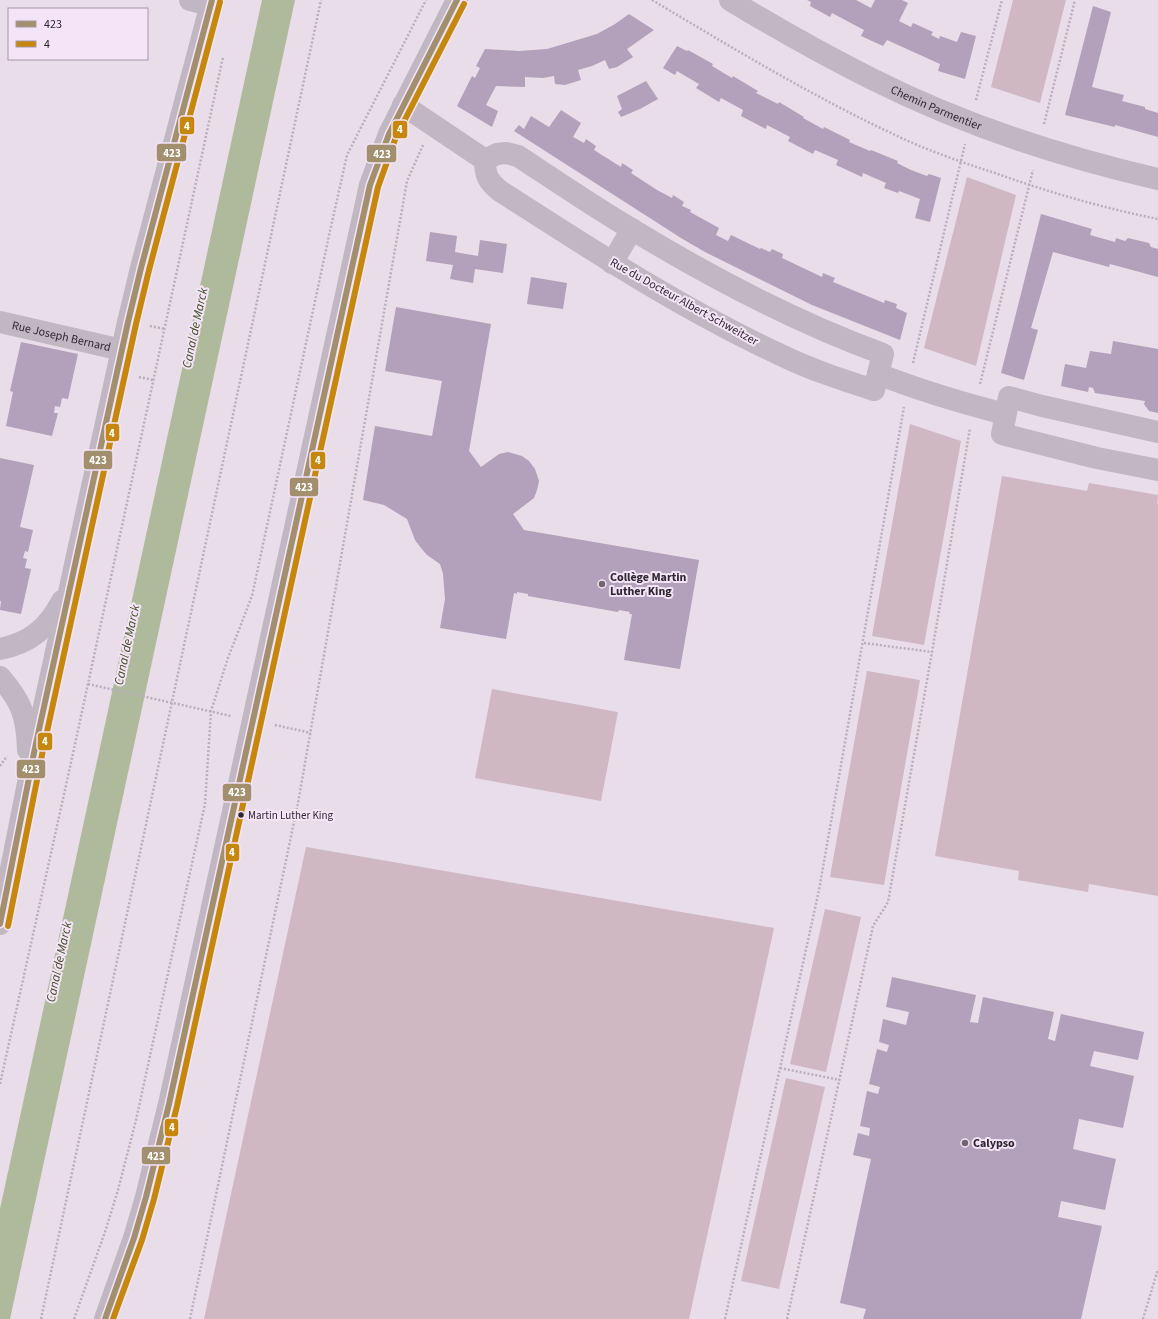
<svg xmlns="http://www.w3.org/2000/svg" width="1158" height="1319" font-family="'Source Sans 3',sans-serif">
	<style>
		.green { fill: #d0b8c3 }
		.water { fill: #afb99b }
		.building { fill: #b3a0bb }
		.lines { fill: none; stroke-linecap: round; stroke-linejoin: round }
		.path { stroke: #b9afbb; stroke-width: 2.5; stroke-dasharray: 2 2; stroke-linecap: butt }
		.minor { stroke: #c0b7c2; stroke-width: 22 }
		.bus-1-casing { stroke: #f5e4f7; stroke-width: 9 }
		.bus-2-casing { stroke: #f5e4f7; stroke-width: 9 }
		.bus-1 { stroke: #a18f6e; stroke-width: 6 }
		.bus-2 { stroke: #c5880c; stroke-width: 6 }
		.poi-dot { fill: #6f6672; stroke: #f5e4f7; stroke-width: 1.5 }
		.bus-dot { fill: #2e2632; stroke: #f5e4f7; stroke-width: 1.5 }
		.labels { text-anchor: middle; dominant-baseline: central; stroke-width: 4; stroke-linejoin: round; paint-order: stroke }
		.bus-label { font-size: 11px; fill: #2e2632; stroke: #f5e4f7; text-anchor: start }
		.street-label { font-size: 12px; fill: #2e2632; stroke: #f5e4f7 }
		.poi-label { font-size: 12px; font-weight: bold; fill: #2e2632; stroke: #f5e4f7; text-anchor: start }
		.water-label { font-size: 13px; font-style: italic; fill: #3b4f20; stroke: #f5e4f7 }
		.line-badge { stroke: #f5e4f7; stroke-width: 1.5 }
		.badge-label { font-size: 11px; text-anchor: middle; font-weight: bold; fill: #fff }
	</style>
	<rect width="100%" height="100%" fill="#e8dde9"/>
	<!-- green -->
	<g class="green">
		<polygon points="1013,0 1066,0 1040,103 991,87"/>
		<polygon points="967,177 1016,195 976,366 924,348"/>
		<polygon points="910,424 961,441 924,645 872,636"/>
		<polygon points="1002,476 1087,491 1089,483 1158,495 1157,504 1158,504 1158,896 1089,884 1088,892 1018,880 1019,871 935,856"/>
		<polygon points="867,671 920,680 884,885 830,877"/>
		<polygon points="492,689 618,712 601,801 475,778"/>
		<polygon points="306,847 774,928 689,1319 204,1319"/>
		<polygon points="825,909 861,917 826,1072 790,1064"/>
		<polygon points="786,1078 825,1087 779,1289 741,1281"/>
	</g>
	<!-- water -->
	<polygon class="water" points="262,0 295,0 10,1319 0,1319 0,1209"/>
	<!-- building -->
	<g class="building">
		<polygon points="807,0 856,0 871,8 875,0 902,0 908,3 899,21 911,27 913,23 933,32 931,35 939,39 940,36 957,42 961,32 976,36 965,79 938,71 940,64 887,40 883,46 861,36 864,30 832,13 830,17 810,6 811,2"/>
		<polygon points="1093,6 1111,12 1092,87 1124,95 1122,101 1145,107 1145,109 1158,113 1158,137 1115,125 1115,127 1065,115"/>
		<polygon points="629,14 654,30 627,49 633,57 617,67 609,69 605,60 592,66 578,70 581,80 565,85 555,84 554,76 543,78 525,77 525,87 496,86 486,105 498,111 492,127 457,106 472,76 475,78 480,68 476,66 485,49 519,51 547,49 597,34 615,24"/>
		<polygon points="677,46 687,51 688,50 713,64 712,66 732,78 733,76 758,91 756,93 778,104 779,102 804,117 803,118 814,124 823,129 824,127 850,140 849,142 870,151 871,150 898,161 897,163 911,170 927,176 929,174 941,178 930,222 915,218 920,199 899,191 898,193 884,188 886,183 863,173 862,177 836,165 838,160 815,150 813,154 788,141 790,137 767,125 766,129 741,116 743,110 721,98 719,102 696,88 699,84 677,71 675,75 663,68"/>
		<polygon points="646,81 658,99 640,109 621,117 618,112 622,109 617,96"/>
		<polygon points="561,110 581,123 573,137 584,143 586,139 596,146 594,150 621,167 622,163 633,170 631,173 657,190 672,198 673,195 684,202 682,206 691,210 690,212 719,228 716,235 728,241 731,235 760,249 761,248 770,252 772,249 783,254 782,258 801,267 822,277 823,273 835,278 833,282 884,303 885,300 897,304 896,308 907,313 900,340 812,305 705,252 681,238 514,131 519,125 524,129 531,116 549,127"/>
		<polygon points="1041,214 1092,229 1090,235 1115,242 1116,238 1125,241 1128,238 1149,243 1151,247 1158,249 1158,277 1110,264 1109,267 1053,252 1031,328 1038,330 1024,380 1001,373"/>
		<polygon points="430,232 457,236 455,252 466,254 478,256 480,240 507,244 503,273 475,269 473,283 450,279 453,265 426,261"/>
		<polygon points="531,277 567,283 563,309 527,304"/>
		<polygon points="396,307 491,324 469,451 481,467 499,454 508,452 522,456 529,461 535,469 539,481 537,490 534,498 513,514 524,530 699,560 680,669 624,660 632,614 629,614 630,612 619,610 618,612 528,596 528,594 517,592 517,594 514,593 506,639 440,628 445,599 443,574 440,564 427,555 421,548 415,540 407,519 384,505 363,500 375,426 432,436 442,381 385,371"/>
		<polygon points="1113,341 1158,349 1158,413 1149,411 1144,404 1145,401 1095,393 1093,388 1089,387 1088,392 1061,386 1065,364 1086,368 1090,351 1111,354"/>
		<polygon points="21,342 78,354 68,399 62,398 60,407 55,406 54,413 58,413 52,436 6,426 13,392 10,391"/>
		<polygon points="0,458 34,465 20,527 33,530 28,552 25,551 23,558 27,559 25,568 31,569 21,614 0,610 1,601 0,601"/>
		<polygon points="892,977 976,995 970,1022 978,1023 983,997 1054,1012 1048,1039 1055,1041 1061,1014 1144,1032 1138,1060 1094,1051 1090,1066 1134,1076 1123,1128 1079,1119 1073,1149 1116,1159 1105,1210 1061,1201 1058,1217 1102,1226 1081,1319 863,1319 866,1309 840,1303 871,1159 853,1155 858,1133 869,1136 870,1128 860,1126 867,1091 878,1094 880,1087 869,1084 877,1049 887,1052 889,1045 879,1042 883,1019 906,1025 909,1012 886,1007"/>
	</g>
	<g class="lines">
		<!-- path -->
		<g class="path">
			<path d="M652 0C731 47 810 95 893 134 926 150 961 162 995 173 1048 192 1103 208 1158 219"/>
			<polyline points="976,100 1002,0"/>
			<polyline points="1044,124 1075,0"/>
			<polyline points="150,326 165,329"/>
			<polyline points="913,363 965,144"/>
			<polyline points="139,377 153,380"/>
			<polyline points="980,384 1033,170"/>
			<polyline points="864,643 932,652"/>
			<polyline points="88,684 231,716"/>
			<polyline points="275,725 311,733"/>
			<polyline points="0,766 7,756"/>
			<polyline points="780,1068 840,1080"/>
			<polyline points="0,1084 72,758 223,57"/>
			<polyline points="41,1319 321,0"/>
			<polyline points="74,1319 106,1229 118,1190 136,1120 205,804 211,711 228,658 252,596 330,231 347,155 426,0"/>
			<polyline points="190,1319 298,803 407,181 423,145"/>
			<polyline points="725,1319 819,890 904,407"/>
			<polyline points="787,1319 873,926 888,902 932,652 970,428"/>
			<polyline points="1143,1319 1158,1269"/>
		</g>
		<!-- minor -->
		<g class="minor">
			<polyline points="190,0 211,5"/>
			<path id="s1" d="M730 0C776 28 822 54 870 78 961 124 1058 156 1158 179"/>
			<polyline points="403,105 485,160"/>
			<path d="M506 153 518 156C556 181 594 207 633 230 712 278 796 322 883 354L874 390C843 380 812 370 783 356 683 310 592 250 500 191 488 181 485 176 485 160L497 154Z"/>
			<polyline points="612,263 632,229"/>
			<path id="s2" d="M0 322 122 350"/>
			<path d="M878 374C919 390 962 403 1005 414"/>
			<polyline points="1158,432 1042,406 1009,397 1002,434 1097,458 1158,470"/>
			<path d="M0 649C30 643 48 628 62 601"/>
			<path d="M0 677C22 702 27 717 28 750"/>
			<polyline points="0,924 35,748 128,322 141,268 212,0"/>
			<polyline points="105,1319 134,1238 146,1197 169,1104 370,185 389,134 457,0"/>
		</g>
		<!-- bus-1 casing -->
		<g class="bus-1-casing">
			<g id="bus-1">
				<polyline points="0,924 35,748 128,322 141,268 212,0"/>
				<polyline points="105,1319 134,1238 146,1197 169,1104 370,185 389,134 457,0"/>
			</g>
		</g>
		<!-- bus-2 casing -->
		<g class="bus-2-casing">
			<g id="bus-2">
				<polyline points="8,926 43,750 136,324 149,270 220,2"/>
				<polyline points="113,1319 142,1240 154,1199 177,1106 378,187 396,137 464,4"/>
			</g>
		</g>
		<!-- bus-1 -->
		<use href="#bus-1" class="bus-1"/>
		<!-- bus-2 -->
		<use href="#bus-2" class="bus-2"/>
	</g>
	<!-- markers -->
	<g class="poi-dot">
		<circle cx="602" cy="584" r="4"/>
		<circle cx="965" cy="1143" r="4"/>
	</g>
	<circle class="bus-dot" cx="241" cy="815" r="3.5"/>
	<g class="labels">
		<!-- bus labels -->
		<g class="bus-label">
			<text x="248" y="815">Martin Luther King</text>
		</g>
		<!-- street labels -->
		<g class="street-label">
			<text stroke="none"><textPath href="#s1" startOffset="233">Chemin Parmentier</textPath></text>
			<text transform="translate(684 302) rotate(29)">Rue du Docteur Albert Schweitzer</text>
			<text stroke="none"><textPath href="#s2" startOffset="63">Rue Joseph Bernard</textPath></text>
		</g>
		<!-- poi labels -->
		<g class="poi-label">
			<text x="610" y="577">Collège Martin<tspan x="610" dy="14">Luther King</tspan></text>
			<text x="973" y="1143">Calypso</text>
		</g>
		<!-- water labels -->
		<g class="water-label">
			<text transform="translate(195 328) rotate(-78)">Canal de Marck</text>
			<text transform="translate(127 645) rotate(-78)">Canal de Marck</text>
			<text transform="translate(59 962) rotate(-78)">Canal de Marck</text>
		</g>
	</g>
	<g class="line-badge">
		<rect x="179" y="116" width="16" height="19" rx="4" fill="#c5880c"/>
		<rect x="392" y="120" width="16" height="19" rx="4" fill="#c5880c"/>
		<rect x="156" y="143" width="31" height="19" rx="4" fill="#a18f6e"/>
		<rect x="366" y="144" width="31" height="19" rx="4" fill="#a18f6e"/>
		<rect x="105" y="423" width="15" height="19" rx="4" fill="#c5880c"/>
		<rect x="83" y="450" width="30" height="20" rx="4" fill="#a18f6e"/>
		<rect x="310" y="451" width="16" height="19" rx="4" fill="#c5880c"/>
		<rect x="289" y="477" width="30" height="20" rx="4" fill="#a18f6e"/>
		<rect x="37" y="732" width="16" height="19" rx="4" fill="#c5880c"/>
		<rect x="16" y="759" width="30" height="20" rx="4" fill="#a18f6e"/>
		<rect x="222" y="783" width="30" height="19" rx="4" fill="#a18f6e"/>
		<rect x="225" y="843" width="15" height="19" rx="4" fill="#c5880c"/>
		<rect x="164" y="1118" width="15" height="19" rx="4" fill="#c5880c"/>
		<rect x="141" y="1146" width="30" height="19" rx="4" fill="#a18f6e"/>
	</g>
	<g class="badge-label">
		<text x="187" y="130">4</text>
		<text x="400" y="133">4</text>
		<text x="172" y="157">423</text>
		<text x="382" y="158">423</text>
		<text x="112" y="437">4</text>
		<text x="98" y="464">423</text>
		<text x="318" y="464">4</text>
		<text x="304" y="491">423</text>
		<text x="45" y="745">4</text>
		<text x="31" y="773">423</text>
		<text x="237" y="796">423</text>
		<text x="232" y="856">4</text>
		<text x="172" y="1131">4</text>
		<text x="156" y="1160">423</text>
	</g>
	<!-- legend -->
	<rect x="8" y="8" width="140" height="52" fill="#f5e4f7" stroke="#a598a8"/>
	<rect x="16" y="21" width="20" height="6" fill="#a18f6e" stroke="#a598a8"/>
	<text x="44" y="28" font-size="12" fill="#2e2632">423</text>
	<rect x="16" y="41" width="20" height="6" fill="#c5880c" stroke="#a598a8"/>
	<text x="44" y="48" font-size="12" fill="#2e2632">4</text>
</svg>
